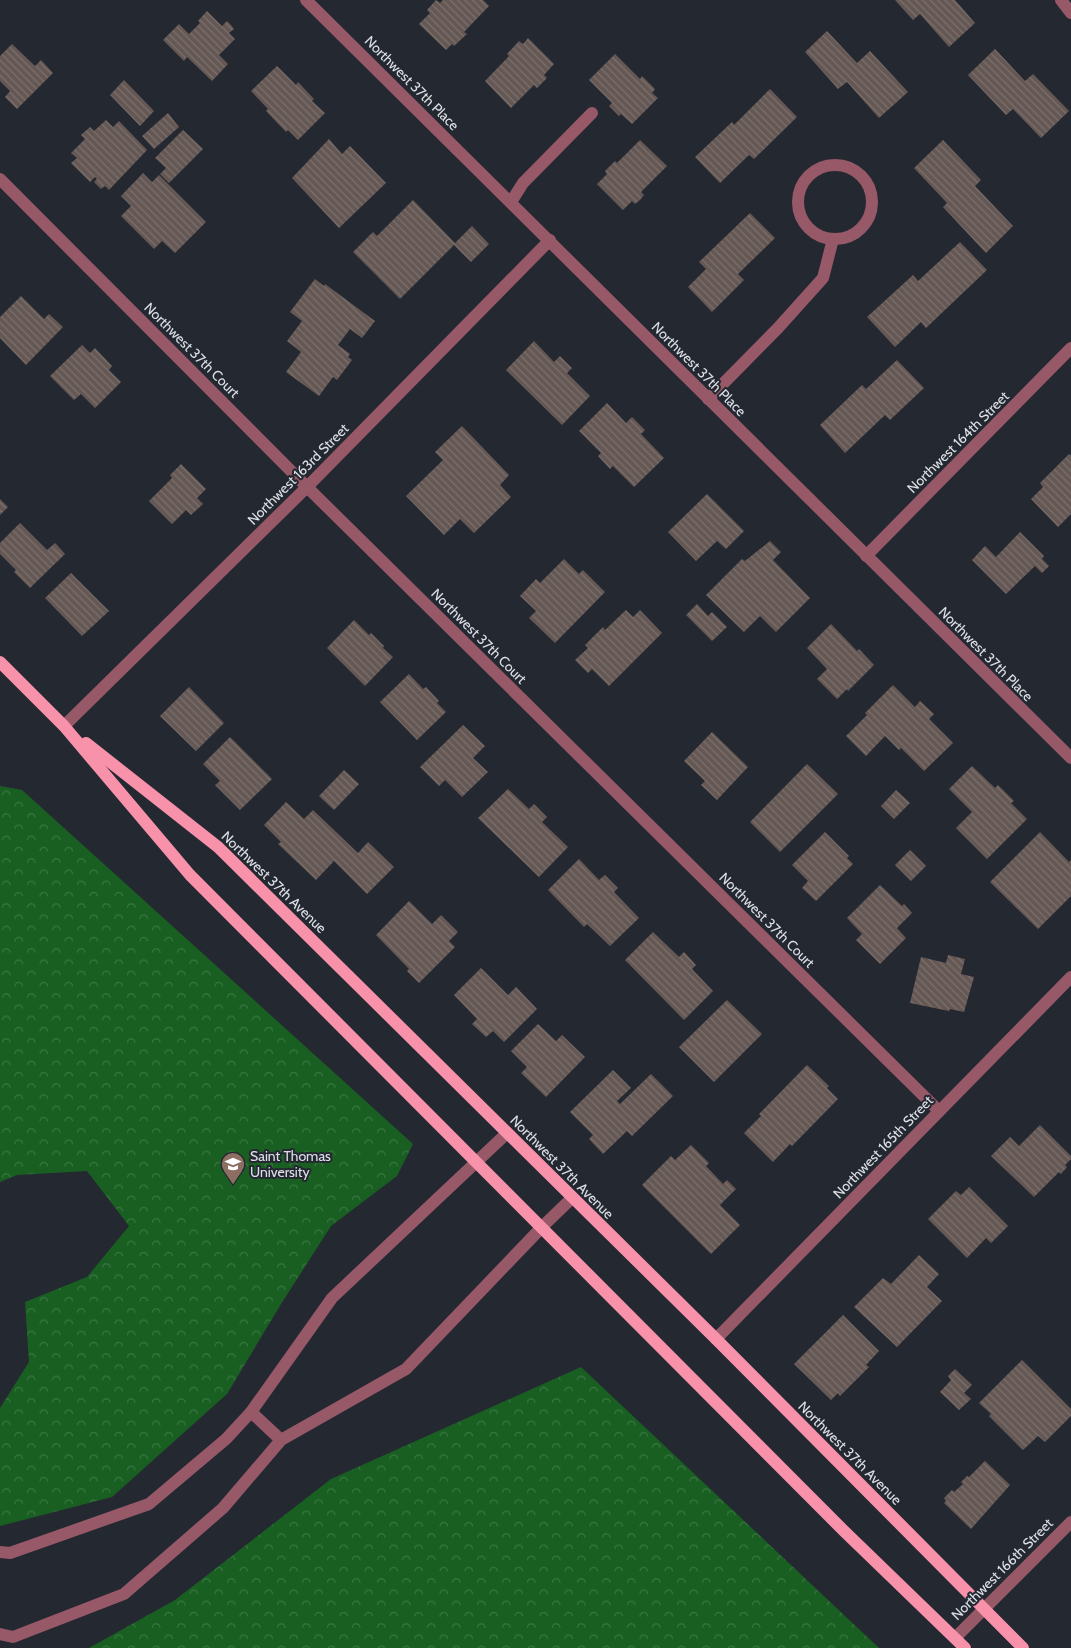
<svg xmlns="http://www.w3.org/2000/svg" width="1071" height="1648" font-family="Cabin,sans-serif">
	<style>
		.forest { fill: url(#forest-crowns) }
		.building { fill: url(#building-back-hatch) }
		.lines { fill: none; stroke-linecap: round; stroke-linejoin: round }
		.minor { stroke: #975968; stroke-width: 12 }
		.major { stroke: #f892ab; stroke-width: 12 }
		.labels { text-anchor: middle; dominant-baseline: central; stroke-width: 4; stroke-linejoin: round; paint-order: stroke }
		.street-label { font-size: 14px; fill: #dde0e7; stroke: #242831 }
		.poi-label { font-size: 14px; fill: #dde0e7; stroke: #242831; text-anchor: start }
	</style>
	<defs>
		<pattern id="forest-crowns" width="20" height="18" patternUnits="userSpaceOnUse" patternTransform="scale(1.25)"><rect width="20" height="18" fill="#195f22"/><path d="M2 6a3 3 0 1 1 6 0M12 15a3 3 0 1 1 6 0" fill="none" stroke="#3a7642"/></pattern>
		<pattern id="building-back-hatch" width="6" height="6" patternUnits="userSpaceOnUse" patternTransform="scale(1.25)"><rect width="6" height="6" fill="#655854"/><path d="M-1 5l2 2M0 0l6 6M5-1l2 2" fill="none" stroke="#7b706d"/></pattern>
	</defs>
	<rect width="100%" height="100%" fill="#242831"/>
	<!-- forest -->
	<g class="forest">
		<polygon points="0,786 22,790 413,1144 397,1176 331,1226 281,1304 227,1394 112,1497 0,1526 0,1408 29,1362 25,1302 87,1277 129,1226 87,1171 17,1175 0,1182"/>
		<polygon points="581,1367 879,1648 89,1648 175,1600 331,1479"/>
	</g>
	<!-- building -->
	<g class="building">
		<polygon points="436,0 440,3 443,0 483,0 489,6 464,32 467,34 454,46 452,44 446,50 419,24 430,13 427,10"/>
		<polygon points="895,0 955,0 975,23 949,47 920,14 913,20"/>
		<polygon points="207,11 222,26 227,21 231,25 234,29 229,33 235,39 219,55 228,64 212,81 187,57 184,61 163,40 179,24 189,34 200,23 198,21"/>
		<polygon points="827,31 857,63 870,51 908,92 879,118 847,82 838,89 805,52"/>
		<polygon points="528,38 554,64 544,75 547,78 537,88 534,85 511,108 485,81 509,56 507,54 519,41 523,44"/>
		<polygon points="12,44 35,66 41,60 53,73 17,109 5,97 10,91 0,81 0,56"/>
		<polygon points="995,49 1025,81 1033,74 1069,111 1041,138 1013,109 1006,115 968,75"/>
		<polygon points="615,54 640,79 642,76 655,89 652,93 658,98 632,124 621,114 619,116 609,106 612,103 589,80"/>
		<polygon points="277,66 296,85 298,82 314,99 312,101 325,113 298,140 288,130 286,132 266,111 268,109 251,91"/>
		<polygon points="124,80 154,111 140,126 110,95"/>
		<polygon points="770,89 797,117 754,159 749,155 720,183 695,157 732,122 734,125"/>
		<polygon points="168,113 179,127 154,149 142,136"/>
		<polygon points="106,120 113,127 119,121 147,150 109,190 105,186 101,189 94,182 97,179 95,177 90,182 71,163 77,158 71,153 85,139 81,135 90,127 94,131"/>
		<polygon points="183,130 203,149 169,183 160,174 166,168 155,158"/>
		<polygon points="329,139 342,154 350,146 386,183 339,228 292,178"/>
		<polygon points="640,140 667,166 641,192 644,195 640,200 635,204 632,201 623,210 597,184 607,174 605,171 615,161 617,163"/>
		<polygon points="943,140 981,180 975,186 1013,226 986,253 943,207 947,203 914,168"/>
		<polygon points="143,173 152,182 159,175 206,222 175,253 162,241 154,249 121,216 131,206 121,196"/>
		<polygon points="413,200 455,243 472,226 489,244 471,262 454,245 400,299 353,252 373,232 377,236"/>
		<polygon points="750,213 775,238 738,274 744,280 712,312 688,287 706,269 699,262"/>
		<polygon points="960,242 987,270 926,328 921,322 895,347 867,317 913,275 918,281"/>
		<polygon points="315,279 324,286 325,284 375,321 362,338 350,329 338,345 350,354 348,357 352,360 337,380 333,377 319,396 286,372 301,352 287,341 302,321 290,312"/>
		<polygon points="21,296 44,319 49,314 63,327 26,365 0,338 0,317"/>
		<polygon points="534,341 554,362 560,356 572,368 567,373 590,396 562,425 506,370"/>
		<polygon points="82,345 90,353 95,348 112,366 109,370 121,382 95,408 81,394 74,400 50,376"/>
		<polygon points="897,360 924,388 890,420 885,415 845,453 820,425 862,385 866,389"/>
		<polygon points="607,403 626,423 632,417 645,430 641,434 664,458 634,487 613,466 610,469 598,456 601,453 579,431"/>
		<polygon points="462,426 509,475 500,485 511,497 474,533 460,519 444,535 406,496 443,460 435,452"/>
		<polygon points="1069,454 1071,456 1071,514 1058,527 1031,499 1043,487 1040,483"/>
		<polygon points="181,464 206,489 197,498 203,504 191,515 186,510 172,524 149,501 172,478 170,475"/>
		<polygon points="707,494 744,531 726,549 717,541 696,561 668,532"/>
		<polygon points="0,499 8,507 0,515"/>
		<polygon points="20,523 47,550 55,543 65,554 30,588 14,572 16,570 0,554 0,543"/>
		<polygon points="1020,532 1044,556 1042,559 1049,566 1042,573 1035,566 1006,594 972,560 985,546 996,557"/>
		<polygon points="770,541 781,552 773,560 810,598 776,632 760,616 744,632 706,595 742,559 745,561"/>
		<polygon points="564,559 579,574 583,570 605,592 555,643 529,618 536,611 520,596 536,579 540,583"/>
		<polygon points="71,573 109,611 82,636 45,598"/>
		<polygon points="697,604 708,616 712,612 727,627 712,641 686,615"/>
		<polygon points="626,610 633,617 640,610 662,633 609,686 592,669 588,673 575,660 588,648 585,645 603,627 605,630"/>
		<polygon points="354,620 369,635 371,633 384,646 383,648 393,657 365,686 327,648"/>
		<polygon points="831,624 857,651 859,649 874,665 848,691 847,689 837,699 817,679 827,669 807,648"/>
		<polygon points="409,674 423,689 426,687 439,701 437,703 446,712 417,740 380,702"/>
		<polygon points="893,685 915,707 920,701 934,714 929,719 953,743 924,771 901,748 899,750 885,736 866,756 846,736 867,715 865,713"/>
		<polygon points="189,687 224,723 196,751 160,716"/>
		<polygon points="463,725 485,746 473,758 488,772 462,797 445,780 439,786 420,767"/>
		<polygon points="712,732 748,767 717,800 701,785 705,781 684,761"/>
		<polygon points="230,737 272,779 240,810 215,785 220,781 203,764"/>
		<polygon points="807,764 838,794 780,852 750,822"/>
		<polygon points="972,766 995,788 998,785 1014,801 1011,803 1027,819 987,859 956,828 972,812 949,789"/>
		<polygon points="344,770 359,784 334,810 319,796"/>
		<polygon points="508,789 529,809 534,804 547,817 542,822 568,847 539,877 478,818"/>
		<polygon points="896,790 910,803 894,819 881,806"/>
		<polygon points="286,802 304,819 313,810 358,853 368,842 394,867 367,894 334,861 316,880 278,844 281,842 264,825"/>
		<polygon points="825,832 849,856 847,858 853,864 816,901 802,888 808,881 792,865"/>
		<polygon points="1040,832 1069,862 1071,860 1071,896 1038,929 990,882"/>
		<polygon points="910,850 926,866 911,881 895,865"/>
		<polygon points="579,859 599,880 605,875 618,888 614,892 639,918 610,946 587,924 584,927 548,890"/>
		<polygon points="880,885 902,906 904,904 912,913 897,928 906,938 880,964 856,940 862,934 847,918"/>
		<polygon points="409,901 432,924 441,915 458,932 449,941 455,947 419,983 407,971 409,969 376,935"/>
		<polygon points="653,932 679,957 684,952 696,965 692,969 713,991 684,1020 625,960"/>
		<polygon points="948,955 965,959 961,974 974,977 964,1012 950,1009 949,1011 910,1003 921,957 946,963"/>
		<polygon points="481,968 508,995 516,987 537,1009 504,1042 493,1031 486,1037 472,1024 477,1019 454,995"/>
		<polygon points="727,1000 762,1034 714,1082 679,1047"/>
		<polygon points="538,1024 556,1041 562,1035 585,1057 546,1097 521,1073 527,1067 511,1051"/>
		<polygon points="807,1065 829,1086 827,1088 838,1099 792,1146 790,1144 773,1162 744,1133 761,1116 759,1114"/>
		<polygon points="613,1070 631,1088 617,1101 620,1104 651,1074 673,1096 632,1136 627,1131 603,1154 589,1139 593,1135 570,1112"/>
		<polygon points="1040,1125 1071,1156 1071,1159 1065,1165 1067,1167 1061,1174 1059,1172 1034,1197 991,1156 1010,1137 1019,1146"/>
		<polygon points="691,1145 709,1163 706,1166 723,1184 727,1180 736,1189 720,1205 740,1225 711,1254 642,1185 671,1156 675,1160"/>
		<polygon points="969,1187 1008,1226 991,1243 986,1238 967,1258 928,1219 956,1191 961,1195"/>
		<polygon points="919,1255 939,1274 927,1287 942,1301 897,1347 854,1307 883,1278 891,1284"/>
		<polygon points="843,1315 879,1351 866,1365 869,1367 840,1396 838,1393 831,1400 794,1364"/>
		<polygon points="1022,1360 1071,1409 1071,1416 1045,1442 1038,1436 1023,1450 989,1416 991,1414 979,1403"/>
		<polygon points="955,1369 972,1385 964,1393 971,1399 959,1410 940,1392 951,1380 948,1376"/>
		<polygon points="985,1461 1010,1485 971,1529 944,1503 946,1501 944,1498 952,1490 954,1492 963,1484 961,1482 967,1476 969,1477"/>
	</g>
	<g class="lines">
		<!-- minor -->
		<g class="minor">
			<path d="M306 0C562 252 815 507 1071 758"/>
			<polyline points="1061,0 1071,13"/>
			<circle cx="835" cy="202" r="37"/>
			<polyline points="0,179 307,487 939,1111"/>
			<polyline points="511,202 523,183 592,113"/>
			<polyline points="708,399 778,328 823,278 833,239"/>
			<polyline points="866,556 1071,348"/>
			<polyline points="64,726 307,487 550,240"/>
			<polyline points="716,1339 1071,977"/>
			<polyline points="251,1412 281,1440"/>
			<polyline points="0,1552 10,1553 149,1504 226,1439 251,1412 332,1298 507,1133"/>
			<polyline points="0,1634 13,1637 124,1594 223,1508 281,1440 406,1369 542,1227 572,1198"/>
			<polyline points="955,1638 1071,1522"/>
		</g>
		<!-- major -->
		<g class="major">
			<polyline points="0,662 64,726 190,875 844,1531 965,1648"/>
			<polyline points="86,743 218,847 716,1339 1023,1648"/>
		</g>
	</g>
	<!-- icons -->
	<defs>
		<g id="university-pin" transform="scale(1.25)"><path d="M0 17L-7.5 6A9.5 9.5 0 1 1 7.5 6Z" fill="#8d6e63" stroke="#242831"/><path d="M0-5L7-2L0 1L-7-2ZM-4 1L0 2.5L4 1V4Q0 6-4 4Z" fill="#fff"/></g>
	</defs>
	<g fill-rule="evenodd">
		<use href="#university-pin" x="233" y="1164"/>
	</g>
	<g class="labels">
		<!-- street labels -->
		<g class="street-label">
			<text transform="translate(412 83) rotate(45)">Northwest 37th Place</text>
			<text transform="translate(192 350) rotate(45)">Northwest 37th Court</text>
			<text transform="translate(699 369) rotate(45)">Northwest 37th Place</text>
			<text transform="translate(958 442) rotate(-45)">Northwest 164th Street</text>
			<text transform="translate(298 474) rotate(-45)">Northwest 163rd Street</text>
			<text transform="translate(479 636) rotate(45)">Northwest 37th Court</text>
			<text transform="translate(986 654) rotate(45)">Northwest 37th Place</text>
			<text transform="translate(274 882) rotate(44)">Northwest 37th Avenue</text>
			<text transform="translate(767 920) rotate(45)">Northwest 37th Court</text>
			<text transform="translate(883 1147) rotate(-46)">Northwest 165th Street</text>
			<text transform="translate(562 1167) rotate(45)">Northwest 37th Avenue</text>
			<text transform="translate(850 1453) rotate(45)">Northwest 37th Avenue</text>
			<text transform="translate(1002 1569) rotate(-45)">Northwest 166th Street</text>
		</g>
		<!-- poi labels -->
		<g class="poi-label">
			<text x="250" y="1156">Saint Thomas<tspan x="250" dy="16">University</tspan></text>
		</g>
	</g>
</svg>
